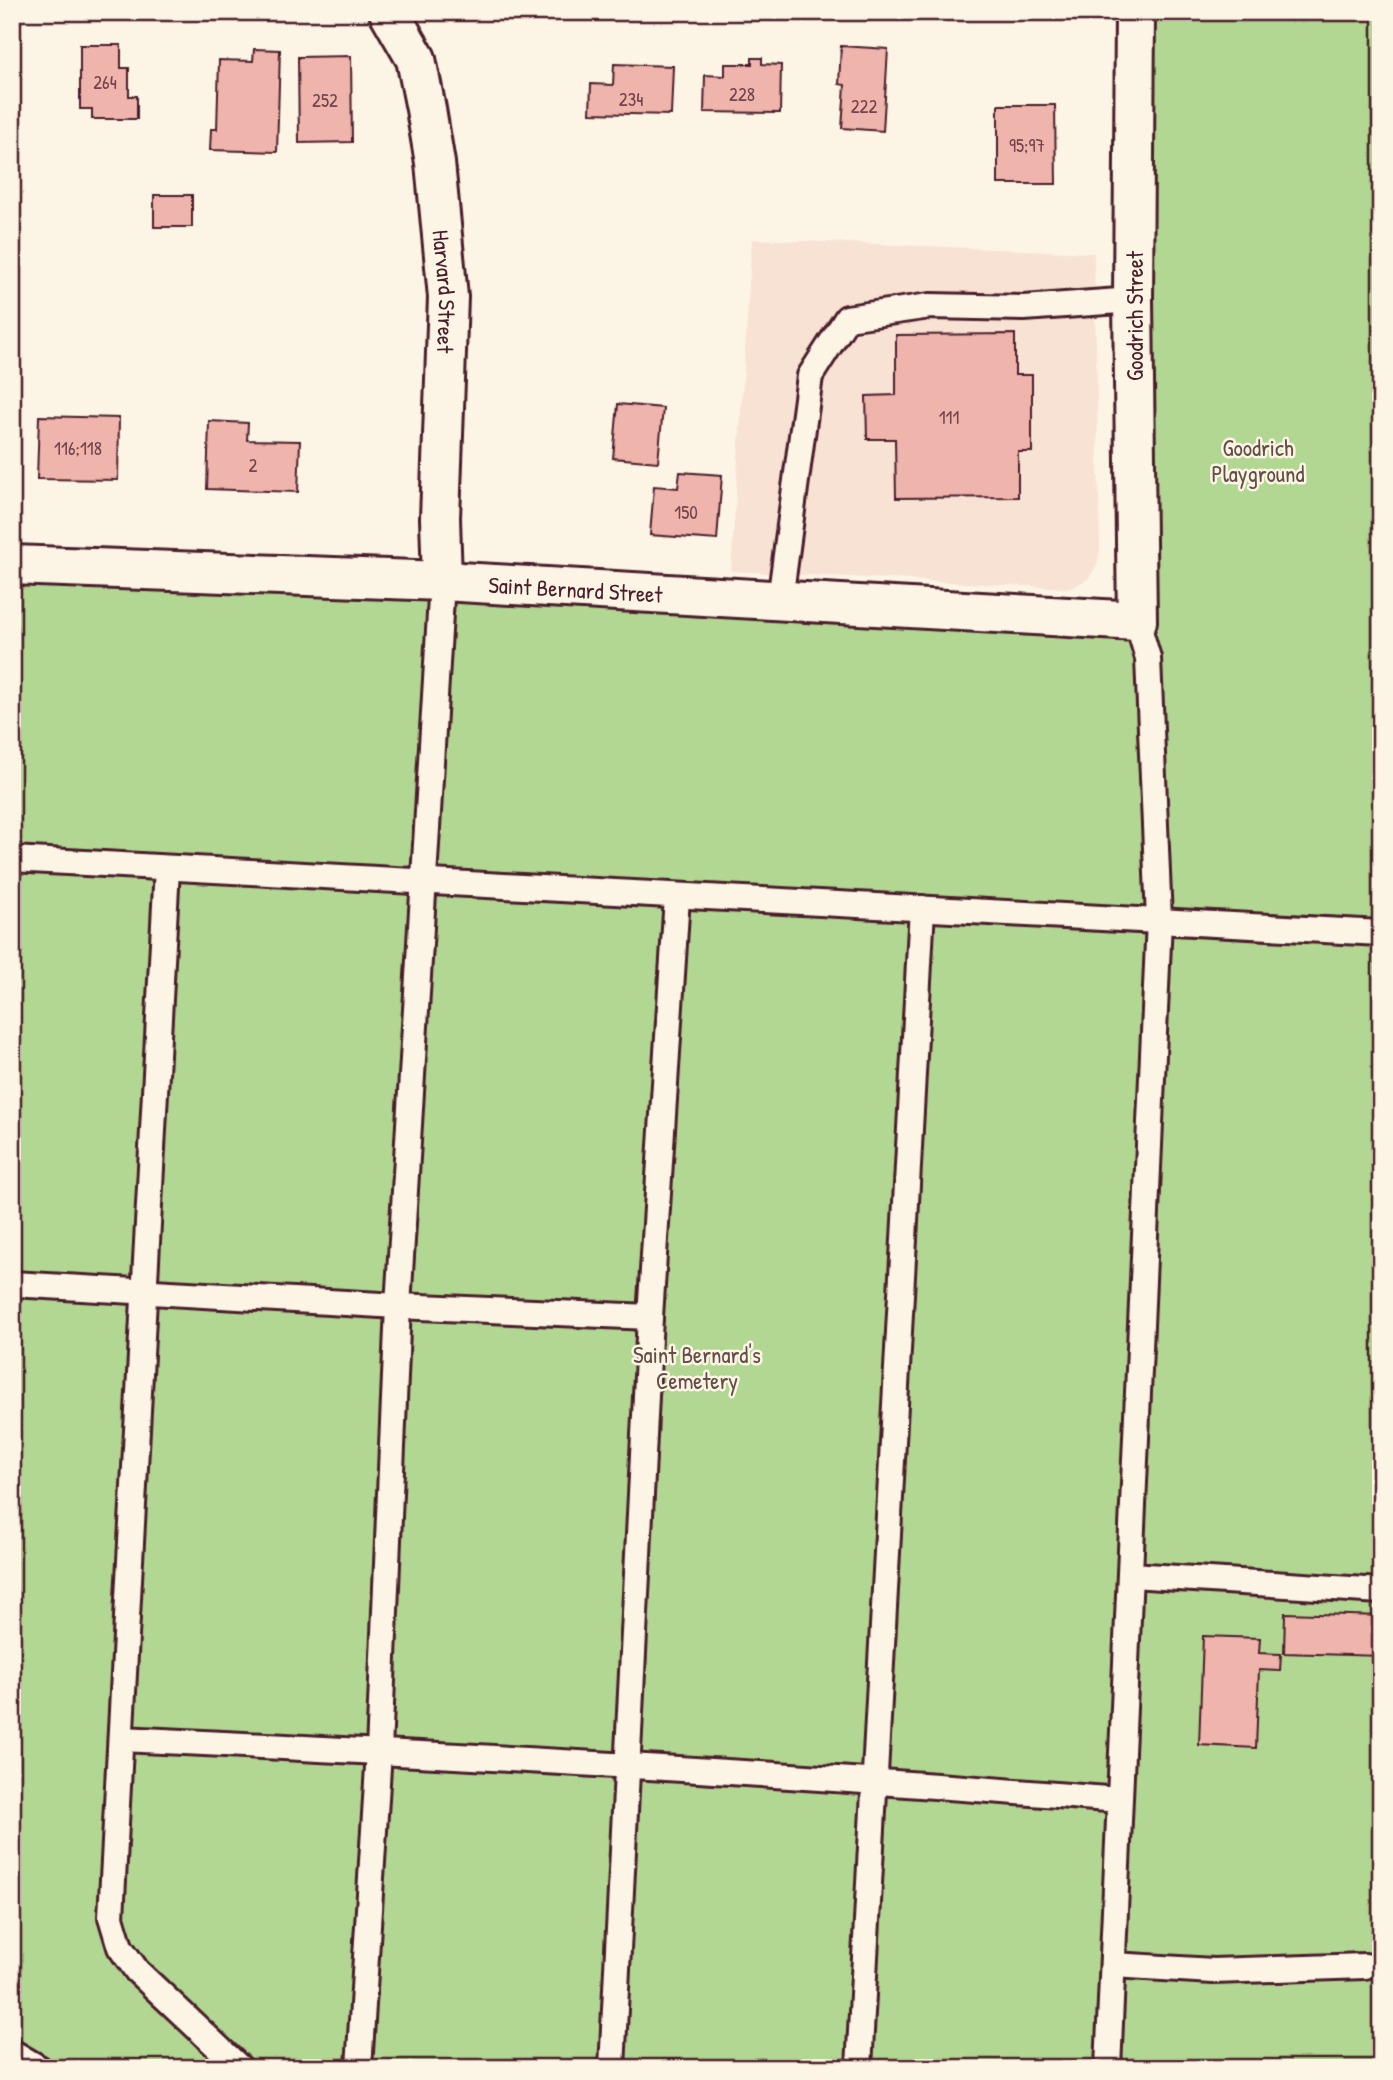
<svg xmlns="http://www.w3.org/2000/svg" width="1393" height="2080" font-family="'Patrick Hand',sans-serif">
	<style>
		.built { fill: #f8e2d4 }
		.green { fill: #b2d793; stroke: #7e7b5f; stroke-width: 2 }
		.building { fill: #efb4ab; stroke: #4a1f2b; stroke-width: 2 }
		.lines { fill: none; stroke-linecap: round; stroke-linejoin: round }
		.service-casing { stroke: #4a1f2b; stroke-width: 30 }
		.minor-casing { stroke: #4a1f2b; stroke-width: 44 }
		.service { stroke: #fcf5e5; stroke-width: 24 }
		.minor { stroke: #fcf5e5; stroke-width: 38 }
		.labels { text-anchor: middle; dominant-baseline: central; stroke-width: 5; stroke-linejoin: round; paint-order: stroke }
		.number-label { font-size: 19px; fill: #73444b }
		.street-label { font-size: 23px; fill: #4a1f2b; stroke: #fcf5e5 }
		.park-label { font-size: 23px; fill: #644d45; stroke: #fcf5e5 }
	</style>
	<rect width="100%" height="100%" fill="#fcf5e5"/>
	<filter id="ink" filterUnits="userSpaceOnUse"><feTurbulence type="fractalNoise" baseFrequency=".0143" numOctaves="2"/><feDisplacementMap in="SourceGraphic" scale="14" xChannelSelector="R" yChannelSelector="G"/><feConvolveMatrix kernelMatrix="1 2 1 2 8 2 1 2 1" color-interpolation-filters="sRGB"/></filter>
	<g filter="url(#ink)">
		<!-- built -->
		<polygon class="built" points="752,239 1094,253 1100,550 1097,565 1088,579 1075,586 1066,588 731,571"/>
		<!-- green -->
		<polygon class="green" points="1135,12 1381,12 1381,2068 12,2068 12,565 1137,621"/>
		<!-- building -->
		<g class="building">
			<polygon points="80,45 121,45 121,68 129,68 129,96 137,96 137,119 92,119 92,109 80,109"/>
			<polygon points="841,46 888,49 883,131 842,128 845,85 839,84"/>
			<polygon points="254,49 280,50 277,152 210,150 211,129 217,129 219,60 253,61"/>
			<polygon points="351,56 352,142 299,143 298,57"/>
			<polygon points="752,58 762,58 762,64 781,65 780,113 704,112 705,75 725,76 725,64 752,64"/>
			<polygon points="614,64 673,66 671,115 590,113 591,84 613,85"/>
			<polygon points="998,105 1055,105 1056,184 998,184"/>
			<rect x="154" y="195" width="38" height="32"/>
			<polygon points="1015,334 1015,375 1032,375 1032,452 1018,452 1018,497 896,498 895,439 867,439 866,396 896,395 896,335"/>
			<polygon points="618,404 663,408 658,462 613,458"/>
			<polygon points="39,416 119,418 118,480 37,479"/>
			<polygon points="209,421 248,423 247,440 300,441 298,492 207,489"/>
			<polygon points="680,472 722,475 717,540 650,535 654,486 678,488"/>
			<polygon points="1285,1613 1381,1616 1381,1656 1284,1653"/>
			<polygon points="1203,1636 1260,1638 1259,1653 1281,1654 1280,1671 1259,1670 1256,1748 1199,1745"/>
		</g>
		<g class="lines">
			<!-- service casing -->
			<g class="service-casing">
				<g id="service">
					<polyline points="780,600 810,376 847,318 930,306 1024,308 1133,300"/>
					<path d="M12 859C468 887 925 906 1381 933"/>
					<polyline points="167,868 111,1917 120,1947 137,1971 240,2068"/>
					<polyline points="12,1284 398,1306 650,1317"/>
					<polyline points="1131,1575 1381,1591"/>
					<path d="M121 1739C454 1755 787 1773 1119 1800"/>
					<polyline points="1113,1965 1213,1971 1365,1966"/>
					<polyline points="12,2052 39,2068"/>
					<polyline points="359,2068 379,1751 398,1306 442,581"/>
					<polyline points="612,2068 650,1317 677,897"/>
					<polyline points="859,2068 922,908"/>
					<polyline points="1108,2068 1159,920 1148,658 1137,621"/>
				</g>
			</g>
			<!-- minor casing -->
			<g class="minor-casing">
				<g id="minor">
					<path id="s1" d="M389 12 416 59 426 109 435 163 448 297 440 518 442 581"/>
					<path id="s2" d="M12 565 442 581 1137 621 1133 300 1135 12"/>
				</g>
			</g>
			<!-- service -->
			<use href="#service" class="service"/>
			<!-- minor -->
			<use href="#minor" class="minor"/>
		</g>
	</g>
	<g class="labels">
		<!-- number labels -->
		<g class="number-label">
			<text x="105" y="82">264</text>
			<text x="742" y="94">228</text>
			<text x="631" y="99">234</text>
			<text x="325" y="100">252</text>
			<text x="864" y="106">222</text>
			<text x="1027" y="145">95;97</text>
			<text x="949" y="417">111</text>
			<text x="78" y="448">116;118</text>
			<text x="253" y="465">2</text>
			<text x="686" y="512">150</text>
		</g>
		<!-- street labels -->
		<g class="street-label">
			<text stroke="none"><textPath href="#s1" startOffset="289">Harvard Street</textPath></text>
			<text transform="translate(1134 316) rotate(-90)">Goodrich Street</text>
			<text stroke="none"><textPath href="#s2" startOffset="564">Saint Bernard Street</textPath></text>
		</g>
		<!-- park labels -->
		<g class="park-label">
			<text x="1258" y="447">Goodrich<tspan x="1258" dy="26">Playground</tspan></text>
			<text x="697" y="1354">Saint Bernard's<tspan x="697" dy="26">Cemetery</tspan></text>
		</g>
	</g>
	<!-- margin -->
	<rect width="1393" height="2080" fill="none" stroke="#fcf5e5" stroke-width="42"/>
	<rect x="21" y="21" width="1351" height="2038" fill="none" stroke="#4a1f2b" stroke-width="2.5" filter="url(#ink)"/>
</svg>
